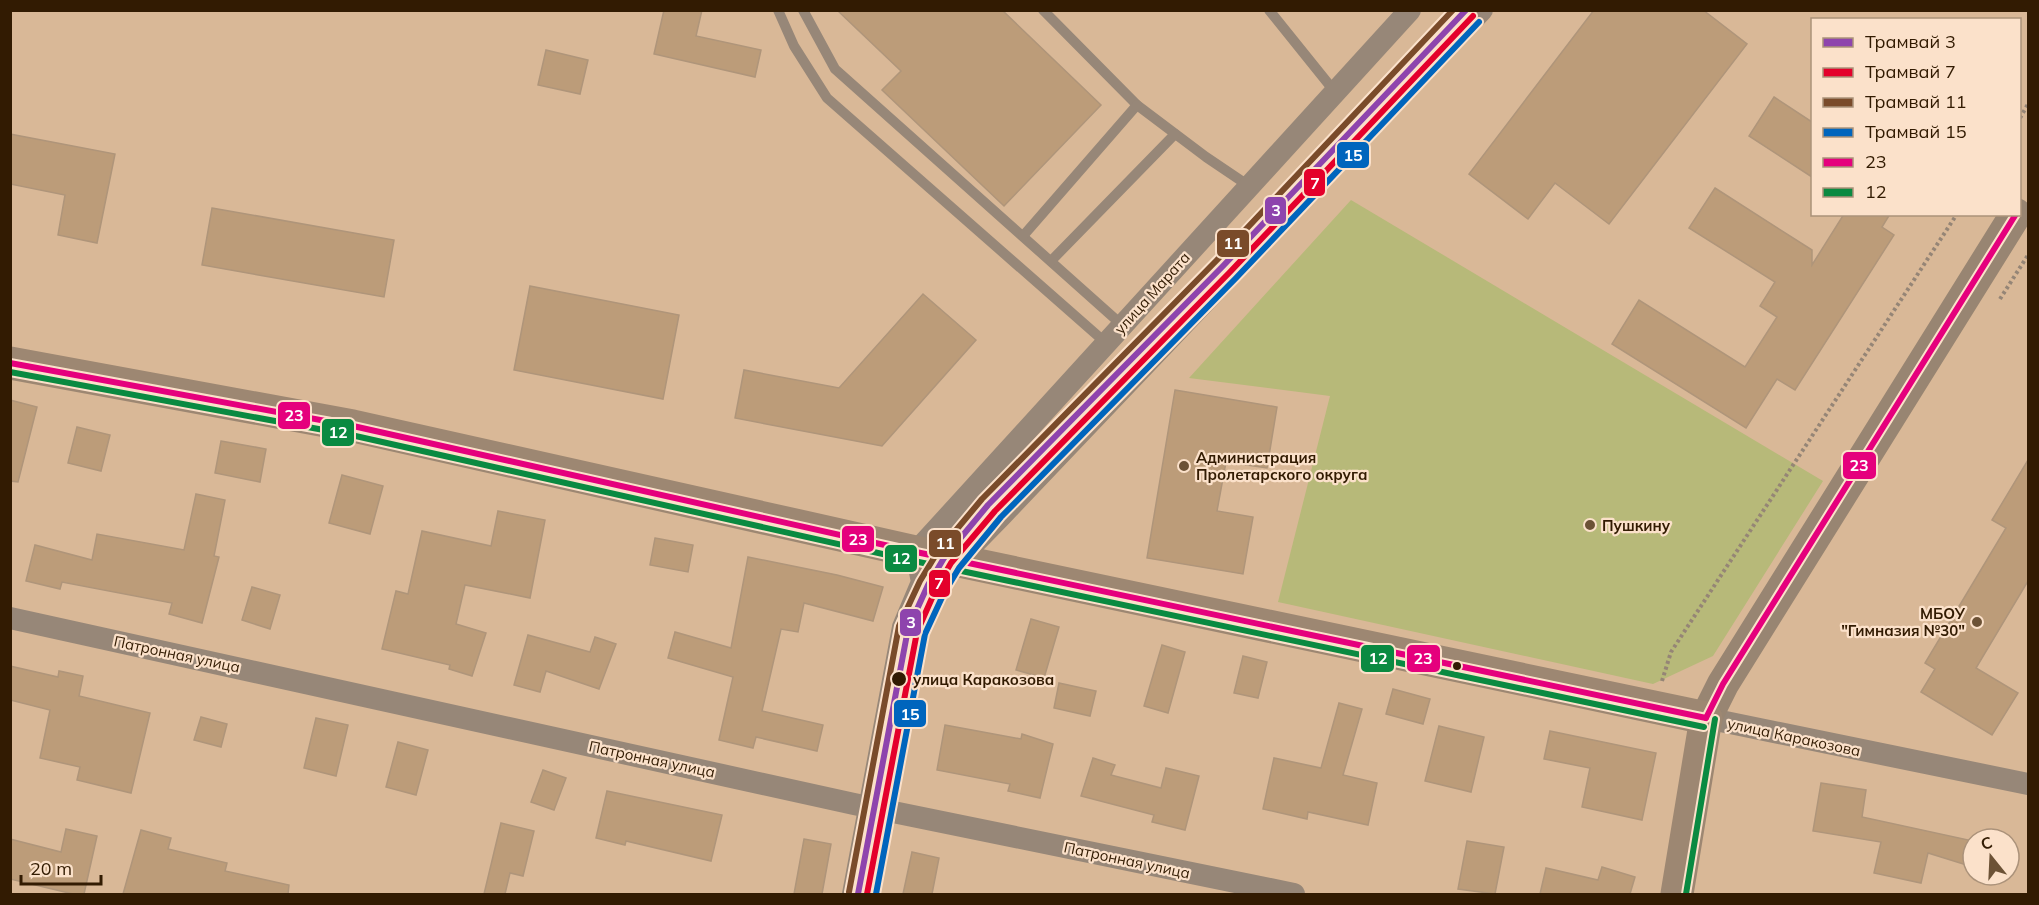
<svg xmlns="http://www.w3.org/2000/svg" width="2039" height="905" viewBox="0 0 2039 905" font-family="Mulish,sans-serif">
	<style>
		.green { fill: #b7b979 }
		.building { fill: #bc9c79; stroke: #af957a; stroke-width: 1.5 }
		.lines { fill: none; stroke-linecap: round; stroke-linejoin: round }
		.path { stroke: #958576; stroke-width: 4; stroke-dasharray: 3 3; stroke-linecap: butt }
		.lane { stroke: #978778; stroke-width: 10 }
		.street { stroke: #978778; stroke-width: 22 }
		.secondary { stroke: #988572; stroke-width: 32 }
		.primary { stroke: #9d8772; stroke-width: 33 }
		.bus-1-casing { stroke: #fbe1ca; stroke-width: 10 }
		.bus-2-casing { stroke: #fbe1ca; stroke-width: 10 }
		.bus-1 { stroke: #e5007d; stroke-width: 6 }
		.bus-2 { stroke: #0a8a41; stroke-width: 6 }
		.tram-1-casing { stroke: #fbe1ca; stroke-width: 10 }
		.tram-2-casing { stroke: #fbe1ca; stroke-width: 10 }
		.tram-3-casing { stroke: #fbe1ca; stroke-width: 10 }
		.tram-4-casing { stroke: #fbe1ca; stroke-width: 10 }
		.tram-1 { stroke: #8e44ad; stroke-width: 6 }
		.tram-2 { stroke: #e4002b; stroke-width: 6 }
		.tram-3 { stroke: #7a4b2a; stroke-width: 6 }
		.tram-4 { stroke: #0065bd; stroke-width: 6 }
		.poi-dot { fill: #6c5236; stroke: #fbe1ca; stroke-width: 2 }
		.bus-dot { fill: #321b02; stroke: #fbe1ca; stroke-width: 2 }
		.labels { text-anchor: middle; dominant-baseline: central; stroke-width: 4.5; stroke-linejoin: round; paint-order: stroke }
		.street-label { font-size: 15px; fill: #321b02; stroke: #fbe1ca }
		.poi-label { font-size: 15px; font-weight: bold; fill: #321b02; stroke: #fbe1ca; text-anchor: start }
		.stop-label { font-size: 15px; font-weight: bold; fill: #321b02; stroke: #fbe1ca; text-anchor: start }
		.line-badge { stroke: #fbe1ca; stroke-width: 2 }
		.badge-label { font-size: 16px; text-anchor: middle; font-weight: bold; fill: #fff }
	</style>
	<rect width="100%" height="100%" fill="#d9b897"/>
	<polygon class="green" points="1351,200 1823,481 1713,656 1653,684 1278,602 1330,396 1189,378"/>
	<g class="building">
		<polygon points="664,10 702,10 696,36 761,50 755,77 654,54"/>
		<polygon points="837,10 1002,10 1101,105 1004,206 882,90 901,71"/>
		<polygon points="1594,10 1703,10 1747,44 1609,224 1555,183 1528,219 1469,174"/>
		<polygon points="546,50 588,60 580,94 538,85"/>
		<polygon points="1774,97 1812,122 1812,177 1749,136"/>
		<polygon points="10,134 115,154 97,243 58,235 65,195 10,184"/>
		<polygon points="1715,188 1812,250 1812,265 1844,214 1890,214 1882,227 1894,235 1795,390 1777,379 1746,428 1612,344 1639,300 1745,367 1777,317 1760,306 1775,282 1689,228"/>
		<polygon points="212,208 394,240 384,297 202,265"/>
		<polygon points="530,286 679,315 663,399 514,370"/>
		<polygon points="923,294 976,340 882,446 735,418 744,370 839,388"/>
		<polygon points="1175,390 1277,407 1267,468 1226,462 1217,511 1253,517 1243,574 1147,558"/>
		<polygon points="10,400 37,407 18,482 10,481"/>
		<polygon points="77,427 110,435 101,471 68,463"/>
		<polygon points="221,441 266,449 260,482 215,473"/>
		<polygon points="2028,460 2028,581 1976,668 2018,693 1992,735 1921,692 1935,669 1925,663 2006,528 1992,520"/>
		<polygon points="342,475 383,486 370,534 329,523"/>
		<polygon points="196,494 225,500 214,556 219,557 202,623 169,614 172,603 62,582 60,589 26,581 35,545 92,560 97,534 184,550"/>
		<polygon points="498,511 545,520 530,598 465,585 456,624 486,633 472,676 449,669 450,665 382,649 396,591 408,594 422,531 491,546"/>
		<polygon points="655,538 693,545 688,572 650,565"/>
		<polygon points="748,557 837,575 883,587 873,621 804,603 798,632 781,629 762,711 823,725 817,751 756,737 753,748 719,740 733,677 668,658 675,632 731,648"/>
		<polygon points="252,587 280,595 270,629 242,620"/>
		<polygon points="1031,619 1059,627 1044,678 1016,670"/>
		<polygon points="528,635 590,652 595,637 616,644 599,689 546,671 540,692 514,685"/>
		<polygon points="1162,645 1185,652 1168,713 1144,706"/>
		<polygon points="1243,656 1267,662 1258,698 1234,693"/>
		<polygon points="10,666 58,677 59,671 83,676 79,696 150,713 131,793 77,780 80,767 40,758 50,710 10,700"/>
		<polygon points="1059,683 1096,691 1090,716 1054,708"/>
		<polygon points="1393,689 1430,699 1423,724 1386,714"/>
		<polygon points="1339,703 1362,709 1343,775 1377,783 1368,825 1308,812 1307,819 1263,809 1274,758 1321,768"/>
		<polygon points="201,717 227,724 221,747 194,740"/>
		<polygon points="316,718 348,725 336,776 304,768"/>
		<polygon points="945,725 1021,739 1022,734 1053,744 1040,798 1008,791 1010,784 937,770"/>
		<polygon points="1439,726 1484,737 1471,792 1425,781"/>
		<polygon points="1550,731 1656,753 1642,820 1582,807 1590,768 1544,759"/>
		<polygon points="398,742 428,750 416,795 386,787"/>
		<polygon points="1093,758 1115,765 1111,775 1161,788 1166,768 1199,776 1185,830 1152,822 1154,815 1081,796"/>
		<polygon points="543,770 566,778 554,810 531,802"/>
		<polygon points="1821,783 1866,790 1862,817 1973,841 1973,867 1928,853 1921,883 1874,873 1881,842 1813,831"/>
		<polygon points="607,791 722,815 711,861 626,841 625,845 596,838"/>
		<polygon points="501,823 534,831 523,876 510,873 505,894 484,894"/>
		<polygon points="66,829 97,836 84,894 73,894 10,879 10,839 61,852"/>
		<polygon points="141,830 171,838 168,849 227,863 225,871 289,885 288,894 123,894"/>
		<polygon points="804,839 831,844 822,894 794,894"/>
		<polygon points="1467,841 1504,847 1495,894 1458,889"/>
		<polygon points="912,852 939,858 932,894 903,894"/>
		<polygon points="1602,867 1635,877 1630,894 1540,894 1546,868 1598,880"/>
	</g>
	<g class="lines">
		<g class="path">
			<polyline points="2020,118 2028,104"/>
			<polyline points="2000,299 2028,255"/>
			<polyline points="1662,681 1671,652 1957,214"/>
		</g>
		<g class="lane">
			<polyline points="778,10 794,46 827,98 1106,343"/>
			<polyline points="803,10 835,69 1122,325"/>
			<polyline points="1043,10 1137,105 1206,157 1249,186"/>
			<polyline points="1269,10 1335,92"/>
			<polyline points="1023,236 1137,105"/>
			<polyline points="1051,261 1175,134"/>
		</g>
		<g class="street">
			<polyline points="948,566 957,561 1001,516 1482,10"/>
			<polyline points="10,618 854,804 1294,894"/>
			<polyline points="1706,718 2028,784"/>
			<polyline points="853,894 903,627 922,582 916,552 1410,10"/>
		</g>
		<polyline class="secondary" points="1706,718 1723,684 2016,214"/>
		<polyline class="primary" points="10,363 353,426 916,552 1706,718 1677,894"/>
		<defs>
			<g id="bus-1">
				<polyline points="10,363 353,426 916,552 1706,718"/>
				<polyline points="1706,718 1723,684 2016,214"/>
			</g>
			<g id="bus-2">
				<polyline points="10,372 351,435 914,561 1704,727"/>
				<polyline points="1686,894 1715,719"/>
			</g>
		</defs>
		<use href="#bus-1" class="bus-1-casing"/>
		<use href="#bus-2" class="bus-2-casing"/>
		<use href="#bus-1" class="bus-1"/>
		<use href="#bus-2" class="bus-2"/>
		<defs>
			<polyline id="tram-1" points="858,894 908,629 928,585 944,558 988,505 1223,266 1466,10"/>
			<polyline id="tram-2" points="867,894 917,632 936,589 951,563 995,511 1230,272 1473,16"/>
			<polyline id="tram-3" points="849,892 899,626 920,581 937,553 982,499 1217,260 1453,10"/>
			<polyline id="tram-4" points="876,894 925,634 944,593 959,568 1001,517 1236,278 1479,22"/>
		</defs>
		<use href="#tram-1" class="tram-1-casing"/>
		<use href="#tram-2" class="tram-2-casing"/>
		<use href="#tram-3" class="tram-3-casing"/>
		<use href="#tram-4" class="tram-4-casing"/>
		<use href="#tram-1" class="tram-1"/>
		<use href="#tram-2" class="tram-2"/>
		<use href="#tram-3" class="tram-3"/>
		<use href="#tram-4" class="tram-4"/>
	</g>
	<g class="poi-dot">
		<circle cx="1184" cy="466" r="6"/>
		<circle cx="1590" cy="525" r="6"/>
		<circle cx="1977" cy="622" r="6"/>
	</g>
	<g class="bus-dot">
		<circle cx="1457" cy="666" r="5"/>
		<circle cx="899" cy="679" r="8"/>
	</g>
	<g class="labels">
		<g class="street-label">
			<text transform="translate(1152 293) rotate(-48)">улица Марата</text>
			<text transform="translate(177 654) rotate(12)">Патронная улица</text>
			<text transform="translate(1794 737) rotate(12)">улица Каракозова</text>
			<text transform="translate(652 759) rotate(12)">Патронная улица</text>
			<text transform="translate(1127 860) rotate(12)">Патронная улица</text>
		</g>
		<g class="poi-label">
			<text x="1196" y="457">Администрация<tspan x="1196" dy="17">Пролетарского округа</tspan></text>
			<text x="1602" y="525">Пушкину</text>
			<text x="1965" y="613" text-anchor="end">МБОУ<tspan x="1965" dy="17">"Гимназия №30"</tspan></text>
		</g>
		<g class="stop-label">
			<text x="913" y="679">улица Каракозова</text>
		</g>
	</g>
	<g class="line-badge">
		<rect x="1336" y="141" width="34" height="28" rx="6" fill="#0065bd"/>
		<rect x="1303" y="168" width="23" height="29" rx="6" fill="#e4002b"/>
		<rect x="1264" y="196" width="23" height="29" rx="6" fill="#8e44ad"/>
		<rect x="1216" y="229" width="34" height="29" rx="6" fill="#7a4b2a"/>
		<rect x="277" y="401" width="34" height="29" rx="6" fill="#e5007d"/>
		<rect x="321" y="418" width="34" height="29" rx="6" fill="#0a8a41"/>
		<rect x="1842" y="451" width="35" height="29" rx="6" fill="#e5007d"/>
		<rect x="841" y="525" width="34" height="28" rx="6" fill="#e5007d"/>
		<rect x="928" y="529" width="34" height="29" rx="6" fill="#7a4b2a"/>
		<rect x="884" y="544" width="34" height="29" rx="6" fill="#0a8a41"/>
		<rect x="928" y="569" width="23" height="29" rx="6" fill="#e4002b"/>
		<rect x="899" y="608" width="23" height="29" rx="6" fill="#8e44ad"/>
		<rect x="1360" y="644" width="35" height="29" rx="6" fill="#0a8a41"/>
		<rect x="1406" y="644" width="35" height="29" rx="6" fill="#e5007d"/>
		<rect x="893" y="699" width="34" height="29" rx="6" fill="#0065bd"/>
	</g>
	<g class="badge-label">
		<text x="1353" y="161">15</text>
		<text x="1315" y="189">7</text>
		<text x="1276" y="216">3</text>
		<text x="1233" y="249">11</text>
		<text x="294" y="421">23</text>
		<text x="338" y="438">12</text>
		<text x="1859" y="471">23</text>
		<text x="858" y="545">23</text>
		<text x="945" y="549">11</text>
		<text x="901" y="564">12</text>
		<text x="939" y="589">7</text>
		<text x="911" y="628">3</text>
		<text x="1378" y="664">12</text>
		<text x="1423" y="664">23</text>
		<text x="910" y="720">15</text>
	</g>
	<rect width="2039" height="905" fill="none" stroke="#321b02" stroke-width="24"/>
	<rect x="1811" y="18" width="210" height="198" fill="#fbe1ca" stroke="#ab927a" stroke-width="1.5"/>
	<rect x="1823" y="38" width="30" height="9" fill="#8e44ad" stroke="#ab927a" stroke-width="1.5"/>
	<text x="1865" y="48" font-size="18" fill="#321b02">Трамвай 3</text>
	<rect x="1823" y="68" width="30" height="9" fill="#e4002b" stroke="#ab927a" stroke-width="1.5"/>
	<text x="1865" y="78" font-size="18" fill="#321b02">Трамвай 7</text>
	<rect x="1823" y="98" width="30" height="9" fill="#7a4b2a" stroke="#ab927a" stroke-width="1.5"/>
	<text x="1865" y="108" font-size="18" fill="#321b02">Трамвай 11</text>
	<rect x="1823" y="128" width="30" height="9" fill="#0065bd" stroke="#ab927a" stroke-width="1.5"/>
	<text x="1865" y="138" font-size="18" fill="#321b02">Трамвай 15</text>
	<rect x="1823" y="158" width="30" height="9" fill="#e5007d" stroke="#ab927a" stroke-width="1.5"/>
	<text x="1865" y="168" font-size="18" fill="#321b02">23</text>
	<rect x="1823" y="188" width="30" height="9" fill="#0a8a41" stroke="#ab927a" stroke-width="1.5"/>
	<text x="1865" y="198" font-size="18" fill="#321b02">12</text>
	<g transform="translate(1991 857) rotate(342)"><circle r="28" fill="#fbe1ca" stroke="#ab927a" stroke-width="1.5"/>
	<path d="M0-4.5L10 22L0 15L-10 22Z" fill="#6c5236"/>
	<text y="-9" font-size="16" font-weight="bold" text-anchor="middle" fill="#321b02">С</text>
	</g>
	<path d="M21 875v9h80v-9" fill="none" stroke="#321b02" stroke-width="3"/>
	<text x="30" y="875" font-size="18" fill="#321b02" stroke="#fbe1ca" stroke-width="4.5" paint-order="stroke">20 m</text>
</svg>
